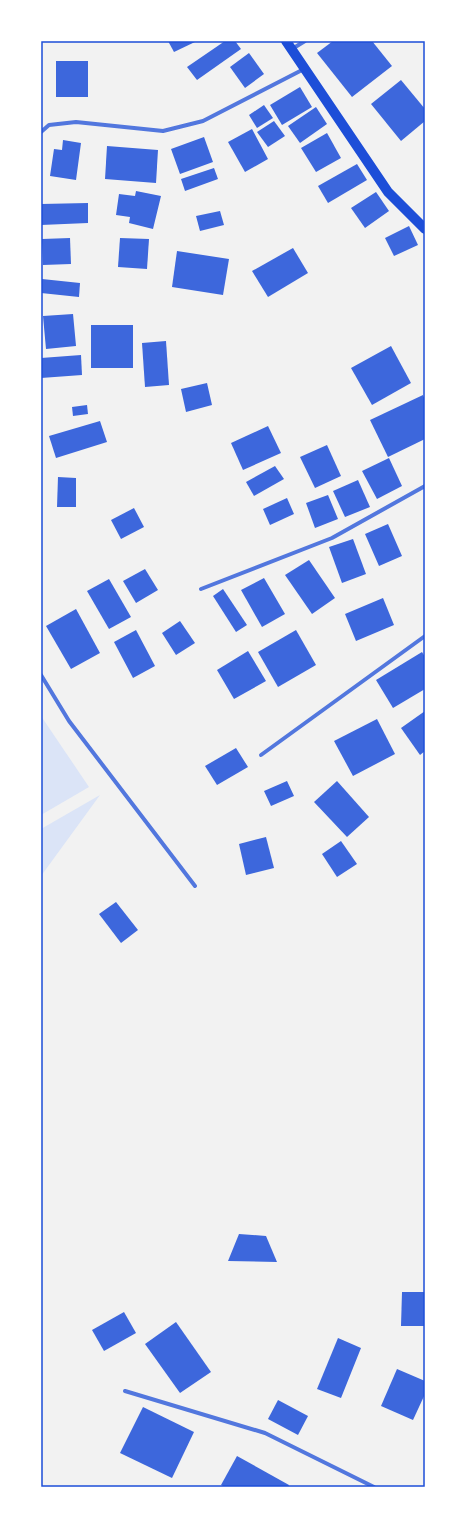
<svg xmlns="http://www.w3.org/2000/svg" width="466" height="1528" viewBox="0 0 466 1528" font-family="'Exo 2',sans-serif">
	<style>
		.green { fill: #dbe4f7 }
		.building { fill: #3d67dc }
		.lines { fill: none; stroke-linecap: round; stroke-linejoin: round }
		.minor { stroke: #5277de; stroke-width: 4 }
		.primary { stroke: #1d4ed8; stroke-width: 10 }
		.neatline { fill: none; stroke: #1d4ed8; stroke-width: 1.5 }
	</style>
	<rect width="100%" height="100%" fill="#f2f2f2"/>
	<g class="green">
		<polygon points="41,716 89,787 41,815"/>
		<polygon points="100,795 41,876 41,829"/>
	</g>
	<g class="building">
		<polygon points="168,41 197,41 174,52"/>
		<polygon points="225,41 235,41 241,49 197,80 187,67"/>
		<polygon points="333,41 372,41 392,66 352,97 317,53"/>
		<polygon points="249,53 264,74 245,88 230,67"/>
		<rect x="56" y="61" width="32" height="36"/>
		<polygon points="401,80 425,109 425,121 401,141 371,104"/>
		<polygon points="300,87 312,107 282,125 270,105"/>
		<polygon points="264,105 273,118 257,128 249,115"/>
		<polygon points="316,107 327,124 300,143 288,126"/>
		<polygon points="274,121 285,136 268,147 257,132"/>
		<polygon points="252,129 268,159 245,172 228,142"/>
		<polygon points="327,133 341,158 316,172 301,148"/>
		<polygon points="204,137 213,162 180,174 171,149"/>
		<polygon points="63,140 81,143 76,180 50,176 54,149 62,150"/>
		<polygon points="107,146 158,150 156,183 105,179"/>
		<polygon points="357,164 367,180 328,203 318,186"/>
		<polygon points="214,168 218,179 185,191 181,179"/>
		<polygon points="136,191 161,196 153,229 129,223 130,217 116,215 119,194 135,196"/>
		<polygon points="376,192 389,211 365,228 351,208"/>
		<polygon points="88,203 88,223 41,225 41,204"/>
		<polygon points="220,211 224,225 200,231 196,216"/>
		<polygon points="409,226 418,245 394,256 385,238"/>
		<polygon points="70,238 71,264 43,265 42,239"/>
		<polygon points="120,238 149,239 147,269 118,267"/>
		<polygon points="293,248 308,273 268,297 252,271"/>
		<polygon points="177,251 229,259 223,295 172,287"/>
		<polygon points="42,279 80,283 79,297 41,293"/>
		<polygon points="73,314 76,346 46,349 43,316"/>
		<rect x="91" y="325" width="42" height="43"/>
		<polygon points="166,341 169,385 145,387 142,343"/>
		<polygon points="391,346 411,383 372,405 351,368"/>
		<polygon points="81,355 82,375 41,378 41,358"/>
		<polygon points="207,383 212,405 186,412 181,389"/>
		<polygon points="423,395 425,400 425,439 388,457 370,420"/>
		<polygon points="87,405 88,414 73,416 72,407"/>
		<polygon points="100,421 107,442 56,458 49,436"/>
		<polygon points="268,426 281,453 243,470 231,443"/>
		<polygon points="327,445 341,476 315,488 300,457"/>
		<polygon points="389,458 402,486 377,499 362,471"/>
		<polygon points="275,466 284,479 254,496 246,482"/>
		<polygon points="58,477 76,478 76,507 57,507"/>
		<polygon points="358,480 370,507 345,517 333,491"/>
		<polygon points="328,495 338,519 315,528 306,503"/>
		<polygon points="287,498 294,514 270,525 263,509"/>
		<polygon points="134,508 144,527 121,539 111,520"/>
		<polygon points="388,524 402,556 379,566 365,534"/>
		<polygon points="353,539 366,574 342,583 329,547"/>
		<polygon points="309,560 335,598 312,614 285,575"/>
		<polygon points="145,569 158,590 136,603 123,581"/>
		<polygon points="264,578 285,614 262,627 241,590"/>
		<polygon points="109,579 131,617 109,629 87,591"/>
		<polygon points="223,589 247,625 236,632 213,596"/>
		<polygon points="383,598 394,625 356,641 345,614"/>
		<polygon points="76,609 100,653 71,669 46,626"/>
		<polygon points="180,621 195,643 176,655 162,633"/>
		<polygon points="136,630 155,666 133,678 114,642"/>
		<polygon points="296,630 316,665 278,687 258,652"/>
		<polygon points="248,651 266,681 234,699 217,670"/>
		<polygon points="422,652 425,657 425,689 393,708 376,680"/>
		<polygon points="425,711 425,751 420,755 401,728"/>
		<polygon points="377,719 395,754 353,776 334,741"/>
		<polygon points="236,748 248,767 217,785 205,766"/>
		<polygon points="287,781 294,796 271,806 264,791"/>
		<polygon points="337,781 369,817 347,837 314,802"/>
		<polygon points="266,837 274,868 246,875 239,844"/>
		<polygon points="341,841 357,864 337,877 322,854"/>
		<polygon points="116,902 138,930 121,943 99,914"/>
		<polygon points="239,1234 266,1236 277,1262 228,1261"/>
		<polygon points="402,1292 425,1292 425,1326 401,1326"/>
		<polygon points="124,1312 136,1333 104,1351 92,1330"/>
		<polygon points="176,1322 211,1372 180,1393 145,1344"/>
		<polygon points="338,1338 361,1348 341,1398 317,1389"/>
		<polygon points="397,1369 425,1381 425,1394 413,1420 381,1406"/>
		<polygon points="278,1400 308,1416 298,1435 268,1419"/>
		<polygon points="143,1407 194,1432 172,1478 120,1453"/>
		<polygon points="237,1456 289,1485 288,1487 225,1487 221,1485"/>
	</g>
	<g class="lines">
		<g class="minor">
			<polyline points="292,49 305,41"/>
			<polyline points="41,132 49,125 76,122 163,131 203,121 304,69"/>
			<polyline points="201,589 332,538 425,486"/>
			<polyline points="41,675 69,721 195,886"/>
			<polyline points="261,755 425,636"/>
			<polyline points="125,1391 265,1433 374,1487"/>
		</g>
		<polyline class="primary" points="286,41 388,192 425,229"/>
	</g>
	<rect width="466" height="1528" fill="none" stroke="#ffffff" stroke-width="84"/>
	<rect x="42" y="42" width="382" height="1444" class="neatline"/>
</svg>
